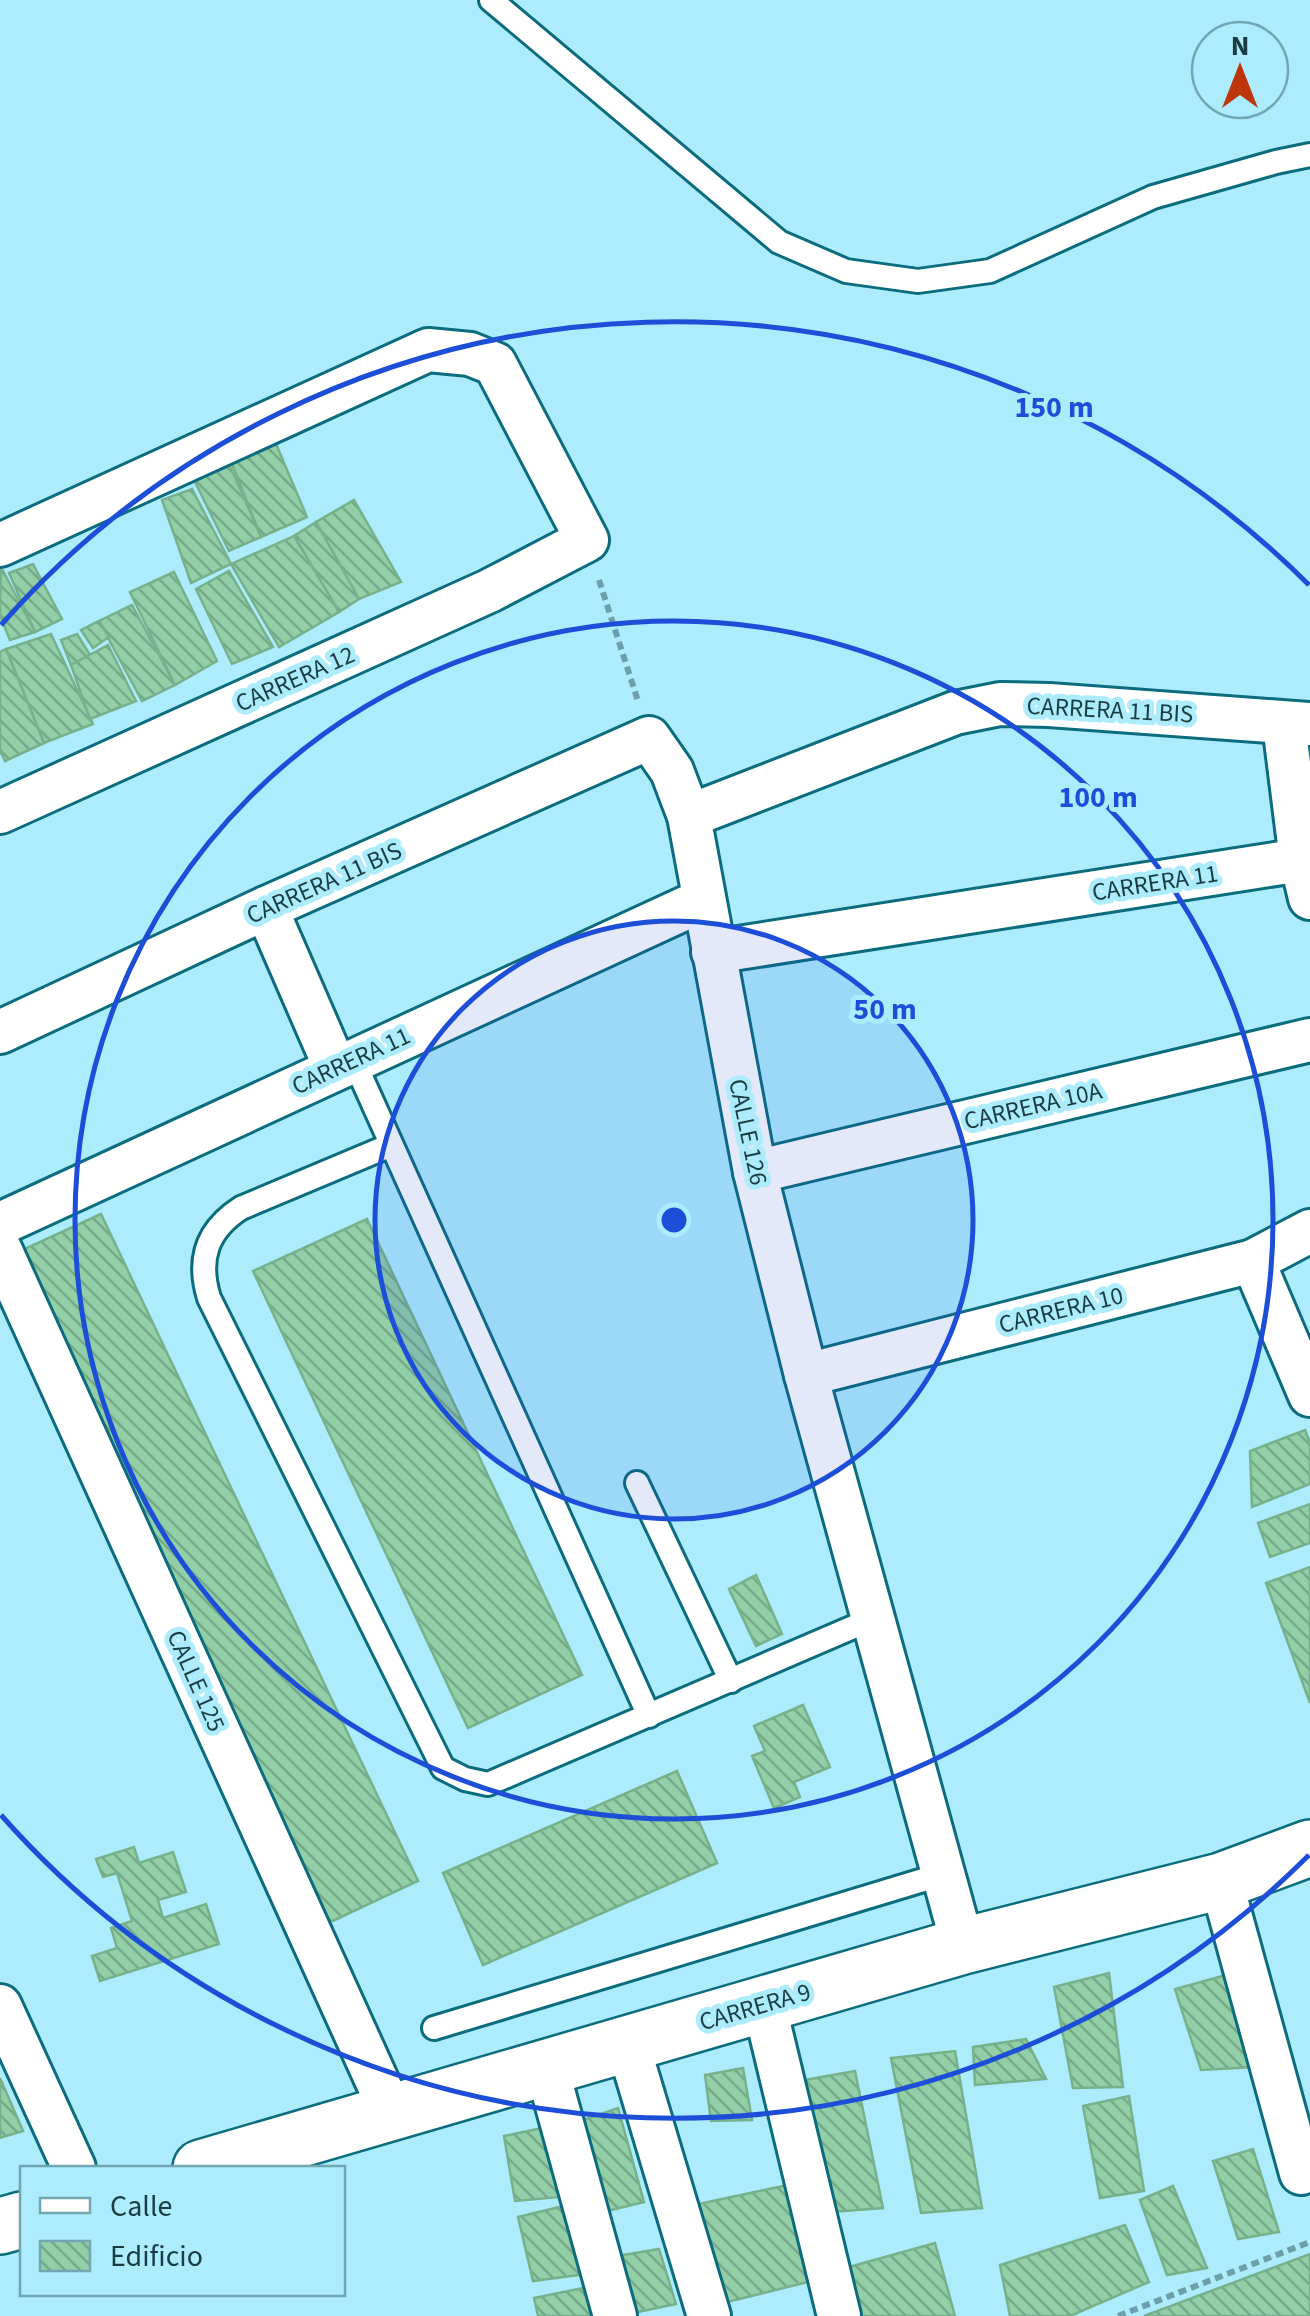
<svg xmlns="http://www.w3.org/2000/svg" width="1310" height="2316" viewBox="0 0 1310 2316" font-family="'Source Sans 3',sans-serif">
	<style>
		.building { fill: url(#building-back-hatch); stroke: #76b18b; stroke-width: 2.5 }
		.lines { fill: none; stroke-linecap: round; stroke-linejoin: round }
		.lane-casing { stroke: #0b6c7e; stroke-width: 28 }
		.street-casing { stroke: #0b6c7e; stroke-width: 48 }
		.secondary-casing { stroke: #0b6c7e; stroke-width: 60 }
		.path { stroke: #6d9fab; stroke-width: 6; stroke-dasharray: 8 5; stroke-linecap: butt }
		.lane { stroke: #fff; stroke-width: 22 }
		.street { stroke: #fff; stroke-width: 42 }
		.secondary { stroke: #fff; stroke-width: 55 }
		.ring { fill: none; stroke: #1d4ed8; stroke-width: 5 }
		.labels { text-anchor: middle; dominant-baseline: central; stroke-width: 10; stroke-linejoin: round; paint-order: stroke }
		.street-label { font-size: 25px; fill: #1a3c44; stroke: #adecfc }
		.centre { fill: #1d4ed8; stroke: #adecfc; stroke-width: 5 }
		.ring-label { font-size: 30px; text-anchor: middle; font-weight: bold; fill: #1d4ed8; stroke: #adecfc; stroke-width: 10; stroke-linejoin: round; paint-order: stroke }
	</style>
	<defs>
		<pattern id="building-back-hatch" width="6" height="6" patternUnits="userSpaceOnUse" patternTransform="scale(2.5)"><rect width="6" height="6" fill="#92cfa7"/><path d="M-1 5l2 2M0 0l6 6M5-1l2 2" fill="none" stroke="#76a98a"/></pattern>
	</defs>
	<rect width="100%" height="100%" fill="#adecfc"/>
	<g class="building">
		<polygon points="268,425 307,517 261,537 225,446"/>
		<polygon points="230,466 261,537 229,551 194,480"/>
		<polygon points="192,489 231,564 191,583 162,500"/>
		<polygon points="354,500 401,582 359,599 316,522"/>
		<polygon points="316,522 359,599 339,612 294,536"/>
		<polygon points="294,536 339,612 279,647 231,564"/>
		<polygon points="33,564 62,619 35,632 9,573"/>
		<polygon points="1,567 35,632 10,640 0,616"/>
		<polygon points="229,571 273,647 232,664 196,589"/>
		<polygon points="174,572 217,661 175,685 130,592"/>
		<polygon points="132,605 175,685 142,701 99,621"/>
		<polygon points="99,621 109,637 93,648 81,630"/>
		<polygon points="51,634 93,724 44,743 6,649"/>
		<polygon points="77,634 90,655 71,665 61,640"/>
		<polygon points="108,645 136,701 90,719 71,665"/>
		<polygon points="6,649 44,743 5,761 0,751 0,652"/>
		<polygon points="101,1214 418,1881 324,1925 7,1257"/>
		<polygon points="367,1219 582,1675 468,1728 253,1271"/>
		<polygon points="1305,1430 1310,1443 1310,1484 1252,1507 1250,1451"/>
		<polygon points="1310,1504 1310,1543 1270,1557 1258,1523"/>
		<polygon points="1310,1567 1310,1703 1266,1583"/>
		<polygon points="756,1575 782,1634 756,1646 729,1589"/>
		<polygon points="803,1705 830,1767 794,1782 800,1797 774,1808 752,1756 765,1751 754,1726"/>
		<polygon points="677,1771 717,1863 483,1965 443,1873"/>
		<polygon points="134,1847 139,1863 173,1852 186,1892 158,1900 163,1918 206,1904 219,1944 100,1981 92,1956 117,1948 111,1928 132,1921 117,1873 103,1877 96,1859"/>
		<polygon points="1109,1973 1123,2087 1073,2088 1054,1987"/>
		<polygon points="1233,1973 1255,2067 1201,2070 1175,1989"/>
		<polygon points="1026,2039 1046,2079 975,2085 973,2047"/>
		<polygon points="955,2051 982,2208 921,2213 891,2058"/>
		<polygon points="743,2068 752,2120 711,2121 705,2075"/>
		<polygon points="855,2071 883,2208 832,2212 805,2080"/>
		<polygon points="0,2078 23,2131 0,2138"/>
		<polygon points="1129,2096 1144,2191 1100,2198 1083,2106"/>
		<polygon points="618,2108 644,2202 599,2213 580,2121"/>
		<polygon points="556,2125 572,2196 515,2201 504,2136"/>
		<polygon points="1253,2149 1279,2232 1238,2239 1213,2161"/>
		<polygon points="806,2181 828,2277 723,2303 699,2204"/>
		<polygon points="1173,2186 1207,2268 1167,2275 1140,2200"/>
		<polygon points="576,2203 594,2273 533,2281 518,2217"/>
		<polygon points="1125,2225 1149,2282 1070,2316 1010,2316 1000,2265"/>
		<polygon points="935,2243 955,2316 849,2316 842,2269"/>
		<polygon points="659,2249 676,2304 628,2314 611,2257"/>
		<polygon points="1310,2254 1310,2316 1144,2316"/>
		<polygon points="598,2285 605,2316 538,2316 534,2298"/>
	</g>
	<g class="lines">
		<defs>
			<g id="lane">
				<polyline points="491,0 779,242 846,271 918,281 990,271 1153,197 1276,162 1310,155"/>
				<polyline points="353,1059 649,1716"/>
				<path d="M391 1145 241 1208C207 1230 197 1259 209 1298L443 1768 465 1779 488 1784 872 1619"/>
				<polyline points="637,1483 731,1681"/>
				<polyline points="434,2028 943,1874"/>
			</g>
			<g id="street">
				<polyline points="0,545 428,350 470,354 495,364 587,540 489,591 0,812"/>
				<polyline points="1284,724 1301,860 1310,898"/>
				<polyline points="689,816 955,713 1000,704 1049,705 1310,724"/>
				<polyline points="266,908 335,1067"/>
				<polyline points="713,952 1301,860"/>
				<polyline points="0,1032 266,908 649,738 672,771 689,816 755,1172 806,1375 963,1946"/>
				<polyline points="755,1172 1310,1040"/>
				<polyline points="0,1224 703,900"/>
				<polyline points="0,1249 392,2114"/>
				<polyline points="1253,1261 1310,1395"/>
				<polyline points="806,1375 1253,1261 1310,1231"/>
				<polyline points="1221,1881 1301,2173"/>
				<polyline points="764,2004 839,2316"/>
				<polyline points="0,2006 74,2168"/>
				<polyline points="628,2045 709,2316"/>
				<polyline points="547,2069 615,2316"/>
			</g>
			<g id="secondary">
				<polyline points="201,2168 963,1946 1221,1881 1310,1848"/>
				<polyline points="0,2226 22,2220"/>
			</g>
		</defs>
		<use href="#lane" class="lane-casing"/>
		<use href="#street" class="street-casing"/>
		<use href="#secondary" class="secondary-casing"/>
		<g class="path">
			<polyline points="599,580 638,701"/>
			<polyline points="1118,2316 1310,2242"/>
		</g>
		<use href="#lane" class="lane"/>
		<use href="#street" class="street"/>
		<use href="#secondary" class="secondary"/>
	</g>
	<circle cx="674" cy="1220" r="299" fill="#1d4ed8" fill-opacity=".12"/>
	<g class="ring">
		<circle cx="674" cy="1220" r="299"/>
		<circle cx="674" cy="1220" r="599"/>
		<path d="M1309 1855A898 898 0 0 1 1 1815M1 625A898 898 0 0 1 1309 585"/>
	</g>
	<g class="labels">
		<g class="street-label">
			<text transform="translate(295 679) rotate(-24)">CARRERA 12</text>
			<text transform="translate(1110 710) rotate(3)">CARRERA 11 BIS</text>
			<text transform="translate(324 883) rotate(-24)">CARRERA 11 BIS</text>
			<text transform="translate(1155 883) rotate(-9)">CARRERA 11</text>
			<text transform="translate(351 1061) rotate(-25)">CARRERA 11</text>
			<text transform="translate(1033 1106) rotate(-13)">CARRERA 10A</text>
			<text transform="translate(748 1132) rotate(78)">CALLE 126</text>
			<text transform="translate(1061 1310) rotate(-14)">CARRERA 10</text>
			<text transform="translate(196 1681) rotate(66)">CALLE 125</text>
			<text transform="translate(755 2007) rotate(-16)">CARRERA 9</text>
		</g>
	</g>
	<circle cx="674" cy="1220" r="15" class="centre"/>
	<g class="ring-label">
		<text x="1054" y="417">150 m</text>
		<text x="1098" y="807">100 m</text>
		<text x="885" y="1019">50 m</text>
	</g>
	<rect x="20" y="2166" width="325" height="130" fill="#adecfc" stroke="#72a6b2" stroke-width="2.5"/>
	<rect x="40" y="2198" width="50" height="15" fill="#ffffff" stroke="#72a6b2" stroke-width="2.5"/>
	<text x="110" y="2216" font-size="30" fill="#1a3c44">Calle</text>
	<rect x="40" y="2241" width="50" height="30" fill="url(#building-back-hatch)" stroke="#72a6b2" stroke-width="2.5"/>
	<text x="110" y="2266" font-size="30" fill="#1a3c44">Edificio</text>
	<g transform="translate(1240 70)"><circle r="48" fill="#adecfc" stroke="#72a6b2" stroke-width="2.5"/>
	<path d="M0-8L18 38L0 25L-18 38Z" fill="#be350b"/>
	<text y="-15" font-size="28" font-weight="bold" text-anchor="middle" fill="#1a3c44">N</text>
	</g>
</svg>
